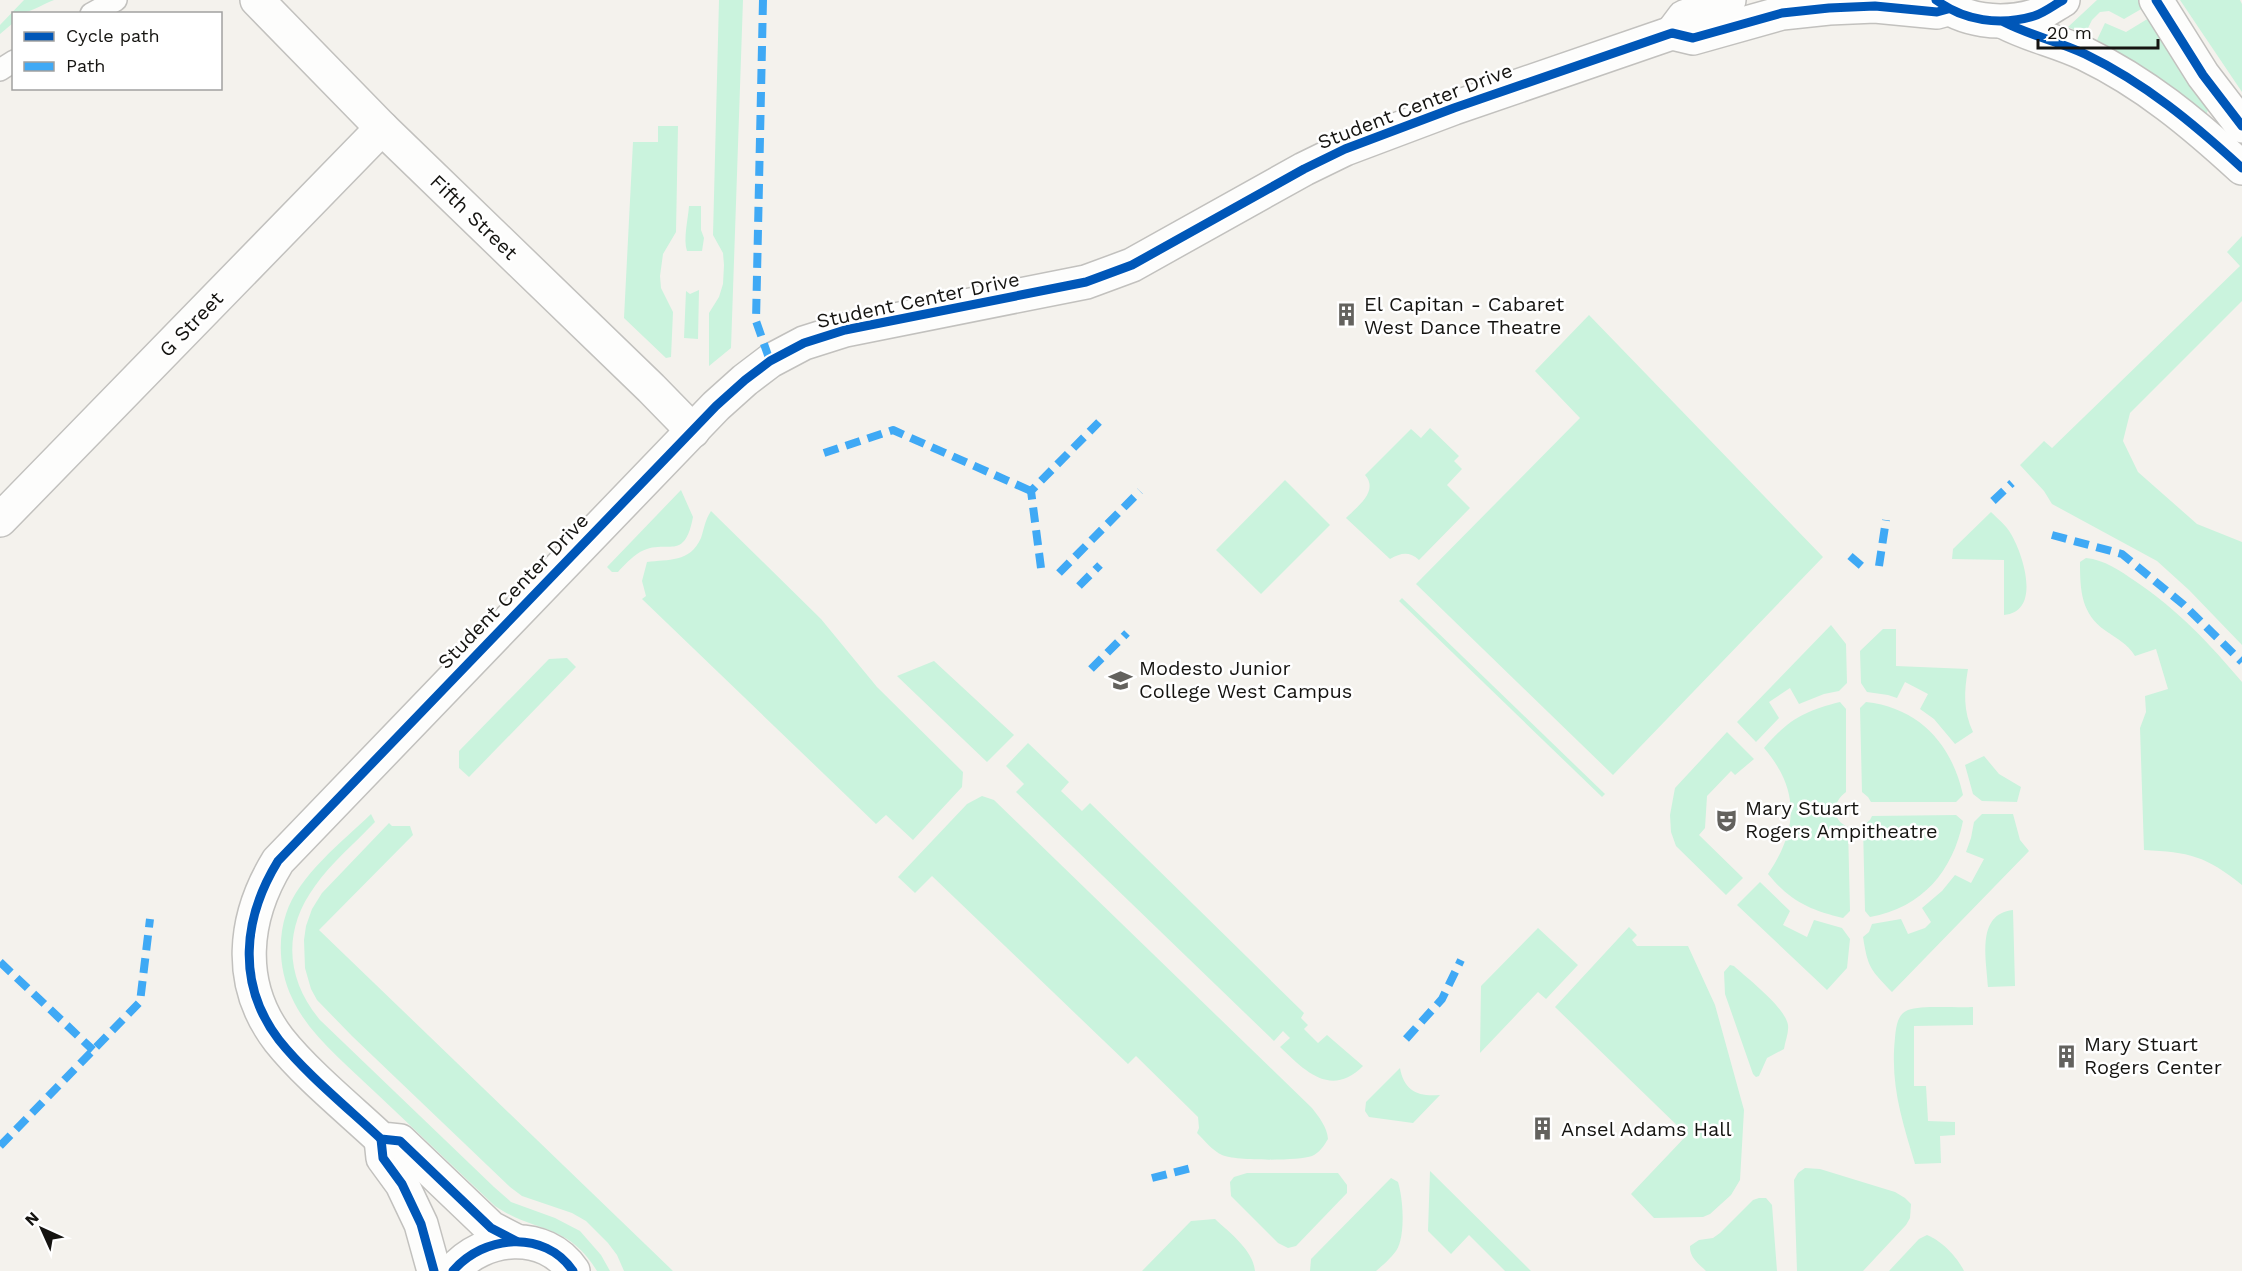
<svg xmlns="http://www.w3.org/2000/svg" width="2242" height="1271" viewBox="0 0 2242 1271" font-family="'Work Sans',sans-serif">
	<style>
		.green { fill: #caf3dd }
		.lines { fill: none; stroke-linecap: round; stroke-linejoin: round }
		.lane-casing { stroke: #c2c1be; stroke-width: 24 }
		.street-casing { stroke: #c2c1be; stroke-width: 36 }
		.lane { stroke: #fdfdfc; stroke-width: 21 }
		.street { stroke: #fdfdfc; stroke-width: 33 }
		.quiet { stroke: #3fa9f5; stroke-width: 8; stroke-dasharray: 15 8; stroke-linecap: butt }
		.cycleway-casing { stroke: #fff; stroke-width: 13 }
		.cycleway { stroke: #0057b8; stroke-width: 9 }
		.labels { text-anchor: middle; dominant-baseline: central; stroke-width: 5; stroke-linejoin: round; paint-order: stroke }
		.street-label { font-size: 20px; fill: #151411; stroke: #fff }
		.poi-label { font-size: 20px; fill: #151411; stroke: #fff; text-anchor: start }
	</style>
	<rect width="100%" height="100%" fill="#f4f2ed"/>
	<g class="green">
		<path d="M24 0H54C41 5 28 14 14 14L13 23 0 34V25Z"/>
		<polygon points="719,0 743,0 731,348 709,366 709,313 719,297 723,284 724,265 723,253 713,235"/>
		<polygon points="2097,0 2138,0 2143,8 2124,19 2109,11 2100,12 2092,20 2085,34 2068,27"/>
		<polygon points="2240,0 2242,4 2242,92 2180,0"/>
		<polygon points="2149,18 2179,70 2208,110 2206,115 2145,68 2097,40 2105,23 2126,32"/>
		<polygon points="658,126 678,126 676,232 663,254 660,276 661,288 673,312 671,357 666,358 624,318 633,142 658,142"/>
		<path d="M689 206H701V230L704 238 702 251H687C683 239 688 220 689 206Z"/>
		<polygon points="2242,236 2242,301 2130,413 2123,441 2138,472 2197,524 2242,542 2242,645 2189,590 2157,561 2052,504 2044,491 2020,465 2044,441 2052,448 2240,266 2227,252"/>
		<polygon points="699,290 698,339 684,338 686,291 690,294"/>
		<polygon points="1589,315 1823,557 1613,775 1416,584 1580,418 1535,371"/>
		<path d="M1430 428 1459 456 1454 461 1462 469 1447 485 1470 508 1419 560C1409 551 1401 553 1390 559L1346 518C1358 506 1379 491 1365 475L1411 429 1421 438Z"/>
		<polygon points="1285,480 1330,525 1261,594 1216,550"/>
		<path d="M681 490 693 517C684 564 667 537 640 552 632 557 624 565 618 572H612L607 567Z"/>
		<path d="M711 511 821 619 877 687 963 772 962 787 913 840 886 815 876 824 642 599 646 596 642 581 647 562C668 559 690 563 701 538 704 529 705 520 711 511Z"/>
		<path d="M1991 512C1998 519 2006 525 2011 534 2023 554 2042 612 2004 615V560L1952 559 1953 549Z"/>
		<path d="M2086 558C2105 560 2119 570 2135 581 2178 610 2209 643 2242 682V885C2206 856 2189 852 2144 850L2140 728 2146 712 2145 696 2168 689 2156 649 2135 656C2127 643 2117 639 2106 631 2081 614 2080 590 2080 562Z"/>
		<polygon points="1402,598 1605,794 1602,797 1399,601"/>
		<polygon points="1831,625 1846,644 1847,683 1839,691 1824,694 1799,704 1790,688 1769,702 1779,718 1756,742 1737,722"/>
		<path d="M1883 629H1896V666L1968 669C1964 691 1963 711 1973 732L1955 744 1934 719 1920 709 1928 694 1905 682 1897 698 1888 695 1867 692 1861 683 1860 651Z"/>
		<polygon points="567,658 576,667 469,777 459,768 459,751 549,659"/>
		<polygon points="934,661 1014,735 987,762 897,676"/>
		<path d="M1840 702 1846 709V792C1832 802 1831 820 1848 827L1850 911 1843 918C1810 910 1790 901 1768 874 1798 830 1800 790 1764 748 1788 720 1804 711 1840 702Z"/>
		<path d="M1866 702C1920 708 1952 745 1963 795L1956 802H1871L1868 797 1862 792 1860 708Z"/>
		<polygon points="1727,732 1754,759 1735,775 1731,771 1707,796 1705,828 1699,835 1743,878 1726,895 1676,846 1671,832 1670,815 1675,788"/>
		<path d="M1028 743 1069 782 1061 791 1082 811 1090 803 1304 1013 1301 1018 1308 1025 1304 1029 1318 1043 1327 1035 1363 1066C1331 1098 1305 1071 1280 1047L1290 1038 1283 1031 1274 1041 1016 792 1024 784 1006 766Z"/>
		<polygon points="1984,756 1999,774 2021,787 2017,802 1982,801 1973,794 1965,765"/>
		<path d="M982 796 994 800 1312 1108C1319 1117 1327 1127 1328 1139 1324 1146 1319 1153 1312 1156 1299 1161 1234 1161 1222 1155 1213 1151 1204 1140 1197 1133L1199 1128 1198 1117 1136 1056 1128 1064 932 876 915 893 898 877 967 804Z"/>
		<path d="M371 814 375 822C355 843 331 863 315 886 282 931 286 979 320 1020L494 1187 511 1202 555 1218 580 1231 601 1255 610 1271H597C567 1222 536 1234 495 1206 455 1168 416 1131 376 1093 348 1066 308 1034 292 998 280 973 277 941 286 914 298 876 343 841 371 814Z"/>
		<path d="M1982 814H2013L2020 840 2029 851 1892 992C1870 969 1868 968 1863 937L1869 932 1872 924 1901 919 1908 934 1925 928 1931 922 1922 908 1942 891 1955 875 1971 883 1984 859 1966 852 1971 838 1974 822Z"/>
		<path d="M1956 815 1963 821C1953 871 1922 908 1870 917L1865 911 1863 826 1870 820 1872 816Z"/>
		<polygon points="389,823 392,826 410,826 413,835 319,930 673,1271 624,1271 617,1255 608,1243 586,1221 572,1213 522,1196 510,1187 352,1036 317,1000 311,989 305,968 304,940 306,926 312,909 322,893"/>
		<polygon points="1760,882 1790,911 1783,925 1807,937 1814,920 1842,928 1850,939 1847,968 1827,990 1737,905"/>
		<path d="M2013 910 2015 986 1988 987C1987 961 1975 914 2013 910Z"/>
		<polygon points="1629,927 1637,935 1632,940 1637,946 1688,946 1715,1005 1744,1110 1740,1180 1731,1195 1710,1214 1703,1217 1654,1218 1631,1194 1687,1135 1555,1007"/>
		<polygon points="1538,928 1578,965 1546,999 1538,992 1480,1053 1481,986"/>
		<path d="M1730 965 1734 966C1748 979 1785 1007 1788 1025 1789 1033 1785 1041 1784 1049L1767 1058 1759 1076 1756 1077 1753 1074 1725 994 1724 972Z"/>
		<path d="M1973 1007V1025L1914 1026V1086H1926L1928 1121 1955 1122V1135L1940 1136 1941 1163 1915 1164C1902 1120 1890 1085 1895 1038 1896 1028 1897 1014 1908 1010 1921 1005 1957 1008 1973 1007Z"/>
		<path d="M1400 1068C1404 1091 1418 1097 1440 1095L1413 1123 1369 1117 1365 1111 1366 1102Z"/>
		<polygon points="1805,1168 1820,1169 1895,1192 1905,1198 1911,1204 1910,1218 1906,1225 1863,1271 1797,1271 1794,1180 1798,1173"/>
		<polygon points="1430,1171 1531,1271 1505,1271 1469,1235 1451,1254 1428,1231"/>
		<polygon points="1247,1173 1338,1173 1347,1185 1347,1193 1296,1246 1288,1248 1278,1243 1231,1196 1230,1182 1234,1177"/>
		<path d="M1391 1178 1398 1182C1403 1198 1406 1236 1396 1251 1391 1258 1383 1265 1376 1271H1310L1311 1259Z"/>
		<path d="M1759 1198H1766L1772 1205 1777 1271H1706C1699 1264 1689 1257 1690 1246L1699 1240 1713 1238 1720 1233 1753 1200Z"/>
		<path d="M1215 1219C1230 1233 1253 1250 1255 1271H1142L1191 1221Z"/>
		<path d="M1927 1235C1942 1241 1957 1257 1964 1271H1889L1919 1239Z"/>
	</g>
	<g class="lines">
		<defs>
			<g id="lane">
				<polyline points="91,14 116,0"/>
				<polyline points="0,70 14,61"/>
			</g>
			<g id="street">
				<polyline points="257,0 382,128 651,388 693,431"/>
				<path d="M1936 0C1964 21 2000 26 2034 16 2044 13 2054 5 2063 0"/>
				<polyline points="2156,0 2203,75 2242,126"/>
				<path d="M2004 22C2031 36 2058 41 2085 54 2145 83 2193 123 2242 168"/>
				<polyline points="1672,33 1684,17 1729,0"/>
				<polyline points="0,520 382,128"/>
				<polyline points="381,1139 383,1158 402,1184 421,1224 434,1271"/>
				<path d="M516 1241 491 1228 400 1141 381 1139C349 1109 306 1074 279 1040 236 984 243 918 278 861L716 406 745 380 770 361 804 343 845 330 1086 282 1132 265 1304 169 1345 149 1454 108 1672 33 1693 38 1782 13 1829 8 1875 6 1937 12 1948 9"/>
				<path d="M453 1271C483 1235 545 1229 573 1271"/>
			</g>
		</defs>
		<use href="#lane" class="lane-casing"/>
		<use href="#street" class="street-casing"/>
		<use href="#lane" class="lane"/>
		<use href="#street" class="street"/>
		<g class="quiet">
			<polyline points="763,0 756,321 770,361"/>
			<polyline points="824,453 893,430 1031,491"/>
			<polyline points="1993,501 2012,483"/>
			<polyline points="2052,535 2122,554 2184,605 2242,662"/>
			<polyline points="1850,556 1865,569"/>
			<polyline points="1879,566 1886,520"/>
			<polyline points="1041,568 1031,491 1099,422"/>
			<polyline points="1059,573 1140,491"/>
			<polyline points="1079,586 1100,565"/>
			<polyline points="1091,669 1127,633"/>
			<polyline points="0,962 93,1050"/>
			<polyline points="1406,1039 1442,999 1461,960"/>
			<polyline points="0,1146 140,1002 150,919"/>
			<polyline points="1152,1178 1191,1168"/>
		</g>
		<defs>
			<g id="cycleway">
				<path d="M1936 0C1964 21 2000 26 2034 16 2044 13 2054 5 2063 0"/>
				<polyline points="2156,0 2203,75 2242,126"/>
				<path d="M2004 22C2031 36 2058 41 2085 54 2145 83 2193 123 2242 168"/>
				<polyline points="381,1139 383,1158 402,1184 421,1224 434,1271"/>
				<path d="M516 1241 491 1228 400 1141 381 1139C349 1109 306 1074 279 1040 236 984 243 918 278 861L716 406 745 380 770 361 804 343 845 330 1086 282 1132 265 1304 169 1345 149 1454 108 1672 33 1693 38 1782 13 1829 8 1875 6 1937 12 1948 9"/>
				<path d="M453 1271C483 1235 545 1229 573 1271"/>
			</g>
		</defs>
		<use href="#cycleway" class="cycleway-casing"/>
		<use href="#cycleway" class="cycleway"/>
	</g>
	<defs>
		<symbol id="building-bare" viewBox="-9 -9 18 18"><path d="M-4-6H4V6H1V3H-1V6H-4ZM-2.5-4.3h1.7v1.8h-1.7ZM.8-4.3h1.7v1.8H.8ZM-2.5-1h1.7V.8h-1.7ZM.8-1h1.7V.8H.8Z" fill="#63625e" stroke="#fff" stroke-width="2.5" paint-order="stroke"/></symbol>
		<symbol id="university-bare" viewBox="-9 -9 18 18"><path d="M0-5L7-2L0 1L-7-2ZM-4 1L0 2.5L4 1V4Q0 6-4 4Z" fill="#63625e" stroke="#fff" stroke-width="2.5" paint-order="stroke"/></symbol>
		<symbol id="theatre-bare" viewBox="-9 -9 18 18"><path d="M-5-5.5Q0-4 5-5.5V0Q5 5 0 6Q-5 5-5 0ZM-3.3-2.5H-1v1.5H-3.3ZM1-2.5H3.3v1.5H1ZM-2.8 1Q0 5.5 2.8 1Z" fill="#63625e" stroke="#fff" stroke-width="2.5" paint-order="stroke"/></symbol>
	</defs>
	<g fill-rule="evenodd">
		<use href="#building-bare" x="1330" y="298" width="33" height="33"/>
		<use href="#university-bare" x="1104" y="664" width="33" height="33"/>
		<use href="#theatre-bare" x="1710" y="804" width="33" height="33"/>
		<use href="#building-bare" x="2050" y="1040" width="33" height="33"/>
		<use href="#building-bare" x="1526" y="1112" width="33" height="33"/>
	</g>
	<g class="labels">
		<g class="street-label">
			<text transform="translate(1415 106) rotate(-21)">Student Center Drive</text>
			<text transform="translate(474 217) rotate(44)">Fifth Street</text>
			<text transform="translate(918 300) rotate(-12)">Student Center Drive</text>
			<text transform="translate(191 324) rotate(-46)">G Street</text>
			<text transform="translate(513 591) rotate(-46)">Student Center Drive</text>
		</g>
		<g class="poi-label">
			<text x="1364" y="304">El Capitan - Cabaret<tspan x="1364" dy="23">West Dance Theatre</tspan></text>
			<text x="1139" y="668">Modesto Junior<tspan x="1139" dy="23">College West Campus</tspan></text>
			<text x="1745" y="808">Mary Stuart<tspan x="1745" dy="23">Rogers Ampitheatre</tspan></text>
			<text x="2084" y="1044">Mary Stuart<tspan x="2084" dy="23">Rogers Center</tspan></text>
			<text x="1561" y="1129">Ansel Adams Hall</text>
		</g>
	</g>
	<rect x="12" y="12" width="210" height="78" fill="#ffffff" stroke="#a1a1a0" stroke-width="1.5"/>
	<rect x="24" y="32" width="30" height="9" fill="#0057b8" stroke="#a1a1a0" stroke-width="1.5"/>
	<text x="66" y="42" font-size="18" fill="#151411">Cycle path</text>
	<rect x="24" y="62" width="30" height="9" fill="#3fa9f5" stroke="#a1a1a0" stroke-width="1.5"/>
	<text x="66" y="72" font-size="18" fill="#151411">Path</text>
	<g transform="translate(42 1229) rotate(315)" stroke="#ffffff" stroke-width="4.5" paint-order="stroke">
	<path d="M0-4.5L10 22L0 15L-10 22Z" fill="#151411"/>
	<text y="-9" font-size="16" font-weight="bold" text-anchor="middle" fill="#151411">N</text>
	</g>
	<path d="M2038 39v9h120v-9" fill="none" stroke="#151411" stroke-width="3"/>
	<text x="2047" y="39" font-size="18" fill="#151411" stroke="#ffffff" stroke-width="4.5" paint-order="stroke">20 m</text>
</svg>
